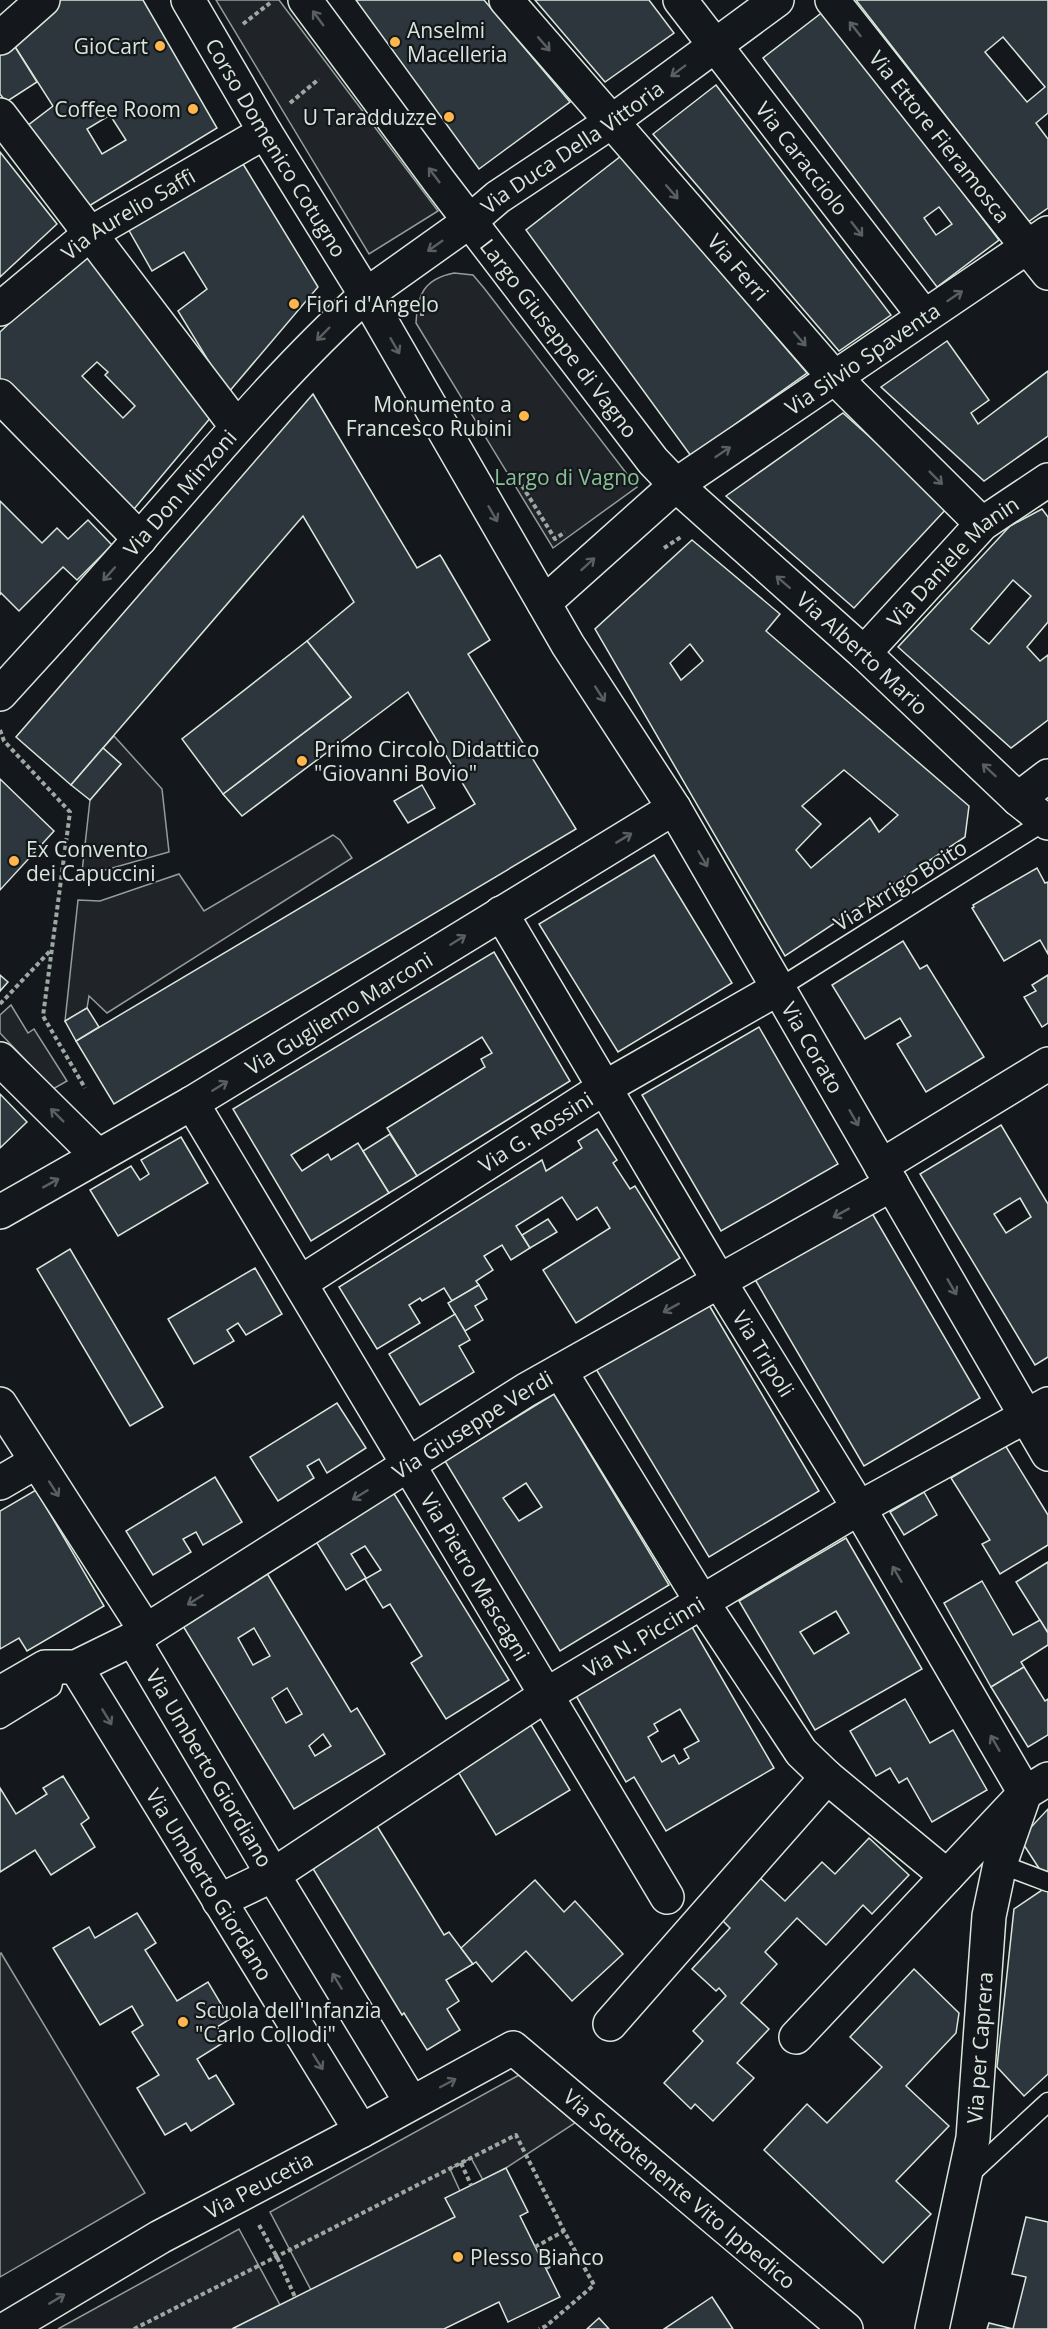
<svg xmlns="http://www.w3.org/2000/svg" width="1048" height="2329" viewBox="0 0 1048 2329" font-family="'Open Sans',sans-serif">
	<style>
		.green { fill: #202428; stroke: #939e99; stroke-width: 1.5 }
		.building { fill: #2c363c; stroke: #d8e6dc; stroke-width: 1.5; fill-rule: evenodd }
		.lines { fill: none; stroke-linecap: round; stroke-linejoin: round }
		.service-casing { stroke: #d8e6dc; stroke-width: 21 }
		.minor-casing { stroke: #d8e6dc; stroke-width: 36 }
		.tertiary-casing { stroke: #d8e6dc; stroke-width: 36 }
		.secondary-casing { stroke: #d8e6dc; stroke-width: 36 }
		.path { stroke: #9da8a2; stroke-width: 4; stroke-dasharray: 4.5 3; stroke-linecap: butt }
		.service { stroke: #14181c; stroke-width: 18 }
		.minor { stroke: #14181c; stroke-width: 33 }
		.tertiary { stroke: #14181c; stroke-width: 33 }
		.secondary { stroke: #14181c; stroke-width: 33 }
		.oneway { stroke: #59605f }
		.poi-dot { fill: #ffb74d; stroke: #14181c; stroke-width: 2 }
		.labels { text-anchor: middle; dominant-baseline: central; stroke-width: 4.5; stroke-linejoin: round; paint-order: stroke }
		.poi-label { font-size: 21px; fill: #d8e6dc; stroke: #14181c; text-anchor: start }
		.street-label { font-size: 21px; fill: #d8e6dc; stroke: #14181c }
		.park-label { font-size: 21px; fill: #8ac095; stroke: #14181c }
	</style>
	<rect width="100%" height="100%" fill="#14181c"/>
	<g class="green">
		<polygon points="216,0 279,0 438,211 369,254"/>
		<path d="M454 273 473 275 484 288 637 487 553 548 416 323C417 295 424 279 454 273Z"/>
		<polygon points="114,736 162,789 169,852 98,872 82,872 90,800 121,764 103,748"/>
		<polygon points="333,835 340,840 352,858 107,1013 89,996 87,1008 65,1021 78,900 100,901 179,874 204,911"/>
		<polygon points="11,1005 28,1033 34,1029 67,1081 53,1089 0,1033 0,1015"/>
		<polygon points="1,1953 145,2193 0,2277 0,1954"/>
		<polygon points="519,2075 575,2123 506,2168 483,2180 471,2158 450,2169 460,2191 455,2217 311,2290 270,2212"/>
		<polygon points="239,2229 280,2305 232,2329 58,2329"/>
	</g>
	<g class="building">
		<path d="M61 0H143L217 128 89 206 27 126 53 106 12 42ZM110 115 126 140 102 154 87 129Z"/>
		<polygon points="356,0 484,0 570,102 479,169"/>
		<polygon points="535,0 649,0 674,33 605,82"/>
		<path d="M856 0H1048V113L1036 123 1048 139V208L1028 222ZM1003 37 1045 87 1027 102 985 52Z"/>
		<path d="M824 11 999 240 937 287 763 58ZM939 207 952 224 936 235 924 218Z"/>
		<polygon points="12,42 37,82 6,102 0,94 0,53"/>
		<polygon points="716,85 891,315 839,351 653,134"/>
		<polygon points="0,152 57,224 0,277"/>
		<polygon points="621,156 807,373 691,456 526,230"/>
		<polygon points="240,159 318,287 228,393 178,311 207,289 184,252 152,271 127,227"/>
		<path d="M85 253 212 416 134 509 0 379V332ZM97 362 108 372 105 375 135 406 123 418 82 376Z"/>
		<polygon points="947,341 989,400 971,413 978,424 1048,371 1048,436 984,481 881,387"/>
		<polygon points="313,394 417,568 440,555 442,558 490,640 468,654 576,829 114,1104 76,1041 475,804 408,692 242,816 223,794 351,697 307,641 354,602 303,516 71,785 16,737"/>
		<polygon points="843,413 948,507 854,608 726,496"/>
		<polygon points="0,501 42,543 57,528 68,539 88,520 112,545 77,580 63,567 19,611 1,593 0,595"/>
		<path d="M1042 509 1048 517V622L1027 647 1040 661 1048 655V720L1011 748 898 647 1010 526ZM1013 580 1031 596 989 644 971 629Z"/>
		<path d="M692 540 780 614 766 631 969 806 965 837 785 956 595 629ZM690 644 703 661 681 680 670 663ZM844 770 898 815 879 832 870 818 811 868 796 850 821 824 802 806Z"/>
		<polygon points="307,641 351,697 223,794 182,739"/>
		<polygon points="103,748 121,764 90,800 71,785"/>
		<polygon points="0,779 54,831 0,890"/>
		<polygon points="422,785 435,808 408,823 394,801"/>
		<polygon points="654,855 732,983 618,1052 539,924"/>
		<polygon points="1037,868 1045,883 1048,882 1048,954 1040,940 1004,961 972,908 974,907 973,905"/>
		<polygon points="903,941 920,969 927,965 984,1057 926,1092 897,1044 911,1036 900,1018 865,1039 832,985"/>
		<polygon points="494,952 570,1081 417,1176 387,1128 485,1067 481,1059 492,1053 482,1037 291,1155 302,1171 328,1154 331,1160 358,1143 389,1193 311,1241 233,1109"/>
		<polygon points="0,975 8,982 0,991"/>
		<polygon points="1048,975 1048,1023 1042,1027 1024,997 1036,991 1032,985"/>
		<polygon points="87,1008 99,1027 76,1041 65,1021"/>
		<polygon points="759,1027 838,1164 721,1231 642,1095"/>
		<polygon points="0,1094 27,1122 0,1148"/>
		<path d="M1001 1125 1048 1204V1357L1035 1365 920 1174ZM1020 1198 1031 1217 1006 1233 994 1214Z"/>
		<polygon points="597,1129 617,1160 613,1163 630,1189 635,1186 680,1258 576,1323 543,1270 610,1228 597,1207 577,1220 562,1197 516,1226 530,1248 511,1260 502,1245 484,1256 493,1270 476,1281 479,1285 452,1301 444,1288 422,1301 420,1298 409,1305 420,1323 377,1349 339,1287 542,1160 546,1171 582,1148 578,1141"/>
		<polygon points="390,1134 417,1176 389,1193 363,1151"/>
		<polygon points="181,1137 208,1183 118,1236 90,1190 131,1166 140,1180 149,1174 141,1160"/>
		<polygon points="869,1208 980,1398 864,1466 753,1276"/>
		<polygon points="548,1219 557,1232 530,1248 522,1235"/>
		<polygon points="70,1249 163,1407 130,1426 37,1269"/>
		<polygon points="255,1268 282,1314 246,1335 238,1323 227,1330 234,1341 194,1364 168,1319"/>
		<polygon points="479,1285 487,1299 475,1306 483,1320 465,1331 448,1303"/>
		<polygon points="706,1300 819,1491 709,1557 596,1369"/>
		<polygon points="455,1314 470,1340 459,1346 474,1372 420,1405 389,1354"/>
		<path d="M554 1394 669 1585 560 1651 445 1461ZM526 1483 542 1507 519 1521 503 1498Z"/>
		<polygon points="337,1403 366,1448 327,1473 319,1459 307,1466 314,1478 278,1501 250,1457"/>
		<polygon points="1005,1445 1048,1515 1048,1545 1000,1574 982,1544 990,1540 951,1478"/>
		<polygon points="215,1477 242,1522 203,1545 196,1532 183,1539 191,1552 153,1575 126,1531"/>
		<polygon points="36,1490 104,1606 27,1651 19,1638 0,1649 0,1511"/>
		<polygon points="393,1492 509,1680 446,1719 411,1663 422,1656 390,1604 383,1608 365,1579 381,1570 365,1546 351,1554 366,1578 346,1590 315,1540"/>
		<polygon points="924,1492 937,1515 904,1535 890,1512"/>
		<path d="M846 1538 922 1669 815 1730 739 1601ZM836 1611 849 1633 814 1654 800 1632Z"/>
		<polygon points="1048,1562 1048,1633 1016,1582"/>
		<path d="M265 1570 351 1712 357 1708 385 1754 294 1809 180 1621ZM254 1628 270 1656 253 1665 238 1638ZM287 1688 302 1714 286 1723 272 1698ZM323 1734 331 1746 315 1756 309 1746Z"/>
		<polygon points="982,1581 1013,1635 1040,1620 1048,1633 1048,1645 1021,1662 1024,1667 991,1687 944,1603"/>
		<path d="M692 1627 774 1768 666 1831 634 1777 626 1782 575 1694ZM680 1709 699 1741 684 1749 689 1758 679 1764 674 1755 662 1762 648 1737 658 1731 654 1724Z"/>
		<polygon points="1024,1667 1045,1701 1048,1699 1048,1735 1028,1747 991,1687"/>
		<polygon points="905,1699 930,1743 953,1730 987,1790 932,1822 907,1778 899,1783 890,1768 876,1776 850,1731"/>
		<polygon points="531,1725 570,1790 496,1835 457,1770"/>
		<polygon points="63,1776 89,1818 81,1824 95,1847 51,1875 35,1850 0,1872 0,1788 16,1814 47,1794 43,1788"/>
		<polygon points="1048,1809 1048,1874 1044,1876 1020,1839"/>
		<polygon points="377,1826 444,1935 449,1932 473,1964 446,1980 459,2001 447,2009 460,2030 427,2050 404,2013 402,2015 312,1867"/>
		<polygon points="869,1838 909,1875 872,1914 863,1905 826,1945 797,1918 765,1952 777,1964 741,2003 769,2029 737,2063 754,2078 713,2121 695,2104 691,2109 664,2083 703,2041 693,2031 726,1996 719,1988 716,1991 692,1969 730,1928 720,1918 759,1877 785,1901 822,1862 835,1874"/>
		<polygon points="535,1880 564,1912 575,1901 623,1954 572,2001 526,1951 492,1982 476,1962 473,1964 461,1948"/>
		<polygon points="1048,1886 1048,2074 1024,2096 997,2067 1014,1909"/>
		<polygon points="137,1913 156,1943 145,1950 177,2001 208,1982 230,2019 217,2027 226,2041 197,2059 209,2079 216,2075 234,2104 191,2131 186,2123 165,2135 137,2088 159,2075 132,2032 143,2025 132,2006 100,2025 53,1948 89,1927 95,1938"/>
		<polygon points="914,1969 959,2013 956,2033 906,2086 949,2126 896,2181 931,2214 883,2263 764,2150 807,2104 827,2123 882,2067 850,2037"/>
		<polygon points="506,2168 528,2212 520,2216 560,2297 508,2322 499,2302 444,2329 232,2329 455,2217 445,2198"/>
		<polygon points="1026,2217 1048,2222 1048,2329 987,2329 989,2323 1013,2329 1026,2277 1012,2274"/>
		<polygon points="712,2297 733,2329 664,2329"/>
		<polygon points="599,2318 609,2329 587,2329"/>
	</g>
	<g class="lines">
		<defs>
			<g id="service">
				<polyline points="779,988 1045,821"/>
				<polyline points="0,1719 52,1687 57,1666"/>
				<polyline points="1000,1864 1048,1882"/>
				<polyline points="968,2176 1048,2102"/>
			</g>
			<g id="minor">
				<path id="s1" d="M506 0 834 377 982 524"/>
				<path id="s2" d="M680 0 924 316"/>
				<path id="s3" d="M832 0 1048 273"/>
				<polyline points="0,38 43,0"/>
				<polyline points="0,115 237,427"/>
				<path id="s4" d="M366 295 470 221 498 197 611 122 777 0"/>
				<path id="s5" d="M0 309 91 233 265 132"/>
				<polyline points="0,396 140,539"/>
				<path id="s6" d="M676 485 1048 233"/>
				<path id="s7" d="M864 653 982 524 1048 480"/>
				<polyline points="1018,799 1048,776"/>
				<path id="s8" d="M501 913 719 1281 859 1508 1025 1793 796 2037"/>
				<polyline points="0,1059 98,1156"/>
				<path id="s9" d="M192 1103 667 1897"/>
				<polyline points="881,1166 1048,1064"/>
				<path id="s10" d="M300 1283 604 1088 779 988"/>
				<polyline points="560,1371 702,1602 801,1752 827,1777"/>
				<polyline points="0,1404 146,1631"/>
				<polyline points="0,1483 36,1462"/>
				<path id="s11" d="M133 1639 273 1875 411 2102"/>
				<path id="s12" d="M76 1667 361 2131"/>
				<path id="s13" d="M0 1693 45 1667H76L133 1639 526 1390 892 1184"/>
				<path id="s14" d="M219 1901 273 1875 546 1695 859 1508 1048 1404"/>
				<polyline points="610,2024 827,1777 947,1876"/>
				<path id="s15" d="M6 2329 160 2237 361 2131 513 2048 846 2329"/>
				<path id="s16" d="M932 2329 973 2138 989 1916 1000 1864 1025 1793 1048 1779"/>
			</g>
			<g id="tertiary">
				<path id="s17" d="M305 0 439 181 653 461 676 485 864 653 1018 799 1048 823"/>
				<polyline points="544,603 676,485"/>
			</g>
			<g id="secondary">
				<path id="s18" d="M188 0 265 132 366 295 568 645 674 808 1048 1454"/>
				<path id="s19" d="M0 694C50 639 100 585 149 528 219 448 287 366 366 295"/>
				<path id="s20" d="M0 1212 192 1103 674 808"/>
			</g>
		</defs>
		<use href="#service" class="service-casing"/>
		<use href="#minor" class="minor-casing"/>
		<use href="#tertiary" class="tertiary-casing"/>
		<use href="#secondary" class="secondary-casing"/>
		<g class="path">
			<polyline points="243,24 270,3"/>
			<polyline points="290,103 319,79"/>
			<polyline points="422,316 422,305 424,300"/>
			<polyline points="518,479 555,539 565,532"/>
			<polyline points="664,548 681,537"/>
			<polyline points="0,730 4,741 70,812 43,1016 85,1088"/>
			<polyline points="0,1004 51,950"/>
			<polyline points="461,2163 471,2185"/>
			<polyline points="259,2225 277,2257 295,2297"/>
			<polyline points="535,2247 564,2231"/>
			<polyline points="546,2268 576,2252"/>
			<polyline points="134,2329 516,2135 564,2231 594,2285 546,2326 539,2329"/>
		</g>
		<use href="#service" class="service"/>
		<use href="#minor" class="minor"/>
		<use href="#tertiary" class="tertiary"/>
		<use href="#secondary" class="secondary"/>
	</g>
	<defs><path id="oneway-shaft" d="M-6 0H5M1.5-3L5.5 0L1.5 3" fill="none" stroke-width="1.6" stroke-linecap="round" stroke-linejoin="round" transform="scale(1.5)"/></defs>
	<g class="oneway">
		<use href="#oneway-shaft" transform="translate(318 18) rotate(-126)"/>
		<use href="#oneway-shaft" transform="translate(855 29) rotate(-128)"/>
		<use href="#oneway-shaft" transform="translate(544 44) rotate(49)"/>
		<use href="#oneway-shaft" transform="translate(678 71) rotate(143)"/>
		<use href="#oneway-shaft" transform="translate(434 175) rotate(-127)"/>
		<use href="#oneway-shaft" transform="translate(672 192) rotate(49)"/>
		<use href="#oneway-shaft" transform="translate(857 229) rotate(52)"/>
		<use href="#oneway-shaft" transform="translate(435 246) rotate(145)"/>
		<use href="#oneway-shaft" transform="translate(955 296) rotate(-34)"/>
		<use href="#oneway-shaft" transform="translate(323 334) rotate(135)"/>
		<use href="#oneway-shaft" transform="translate(800 339) rotate(49)"/>
		<use href="#oneway-shaft" transform="translate(395 346) rotate(60)"/>
		<use href="#oneway-shaft" transform="translate(723 452) rotate(-34)"/>
		<use href="#oneway-shaft" transform="translate(936 478) rotate(45)"/>
		<use href="#oneway-shaft" transform="translate(493 514) rotate(60)"/>
		<use href="#oneway-shaft" transform="translate(588 564) rotate(-42)"/>
		<use href="#oneway-shaft" transform="translate(109 574) rotate(132)"/>
		<use href="#oneway-shaft" transform="translate(783 582) rotate(-139)"/>
		<use href="#oneway-shaft" transform="translate(600 694) rotate(57)"/>
		<use href="#oneway-shaft" transform="translate(989 770) rotate(-137)"/>
		<use href="#oneway-shaft" transform="translate(624 838) rotate(-31)"/>
		<use href="#oneway-shaft" transform="translate(703 859) rotate(60)"/>
		<use href="#oneway-shaft" transform="translate(458 940) rotate(-32)"/>
		<use href="#oneway-shaft" transform="translate(220 1086) rotate(-32)"/>
		<use href="#oneway-shaft" transform="translate(57 1115) rotate(-135)"/>
		<use href="#oneway-shaft" transform="translate(854 1118) rotate(60)"/>
		<use href="#oneway-shaft" transform="translate(51 1183) rotate(-29)"/>
		<use href="#oneway-shaft" transform="translate(841 1213) rotate(151)"/>
		<use href="#oneway-shaft" transform="translate(952 1287) rotate(60)"/>
		<use href="#oneway-shaft" transform="translate(671 1308) rotate(151)"/>
		<use href="#oneway-shaft" transform="translate(54 1489) rotate(57)"/>
		<use href="#oneway-shaft" transform="translate(360 1495) rotate(148)"/>
		<use href="#oneway-shaft" transform="translate(897 1574) rotate(-120)"/>
		<use href="#oneway-shaft" transform="translate(195 1600) rotate(148)"/>
		<use href="#oneway-shaft" transform="translate(107 1717) rotate(59)"/>
		<use href="#oneway-shaft" transform="translate(995 1743) rotate(-120)"/>
		<use href="#oneway-shaft" transform="translate(337 1981) rotate(-121)"/>
		<use href="#oneway-shaft" transform="translate(318 2062) rotate(58)"/>
		<use href="#oneway-shaft" transform="translate(448 2083) rotate(-28)"/>
		<use href="#oneway-shaft" transform="translate(57 2299) rotate(-31)"/>
	</g>
	<g class="poi-dot">
		<circle cx="395" cy="42" r="6"/>
		<circle cx="160" cy="46" r="6"/>
		<circle cx="193" cy="109" r="6"/>
		<circle cx="449" cy="117" r="6"/>
		<circle cx="294" cy="304" r="6"/>
		<circle cx="524" cy="416" r="6"/>
		<circle cx="302" cy="761" r="6"/>
		<circle cx="14" cy="861" r="6"/>
		<circle cx="183" cy="2022" r="6"/>
		<circle cx="458" cy="2257" r="6"/>
	</g>
	<g class="labels">
		<g class="poi-label">
			<text x="407" y="30">Anselmi<tspan x="407" dy="24">Macelleria</tspan></text>
			<text x="148" y="46" text-anchor="end">GioCart</text>
			<text x="181" y="109" text-anchor="end">Coffee Room</text>
			<text x="437" y="117" text-anchor="end">U Taradduzze</text>
			<text x="306" y="304">Fiori d'Angelo</text>
			<text x="512" y="404" text-anchor="end">Monumento a<tspan x="512" dy="24">Francesco Rubini</tspan></text>
			<text x="314" y="749">Primo Circolo Didattico<tspan x="314" dy="24">"Giovanni Bovio"</tspan></text>
			<text x="26" y="849">Ex Convento<tspan x="26" dy="24">dei Capuccini</tspan></text>
			<text x="195" y="2010">Scuola dell'Infanzia<tspan x="195" dy="24">"Carlo Collodi"</tspan></text>
			<text x="470" y="2257">Plesso Bianco</text>
		</g>
		<g class="street-label">
			<text stroke="none"><textPath href="#s3" startOffset="174">Via Ettore Fieramosca</textPath></text>
			<text stroke="none"><textPath href="#s18" startOffset="172">Corso Domenico Cotugno</textPath></text>
			<text stroke="none"><textPath href="#s4" startOffset="254">Via Duca Della Vittoria</textPath></text>
			<text stroke="none"><textPath href="#s2" startOffset="200">Via Caracciolo</textPath></text>
			<text stroke="none"><textPath href="#s5" startOffset="160">Via Aurelio Saffi</textPath></text>
			<text stroke="none"><textPath href="#s1" startOffset="354">Via Ferri</textPath></text>
			<text stroke="none"><textPath href="#s17" startOffset="423">Largo Giuseppe di Vagno</textPath></text>
			<text stroke="none"><textPath href="#s6" startOffset="225">Via Silvio Spaventa</textPath></text>
			<text stroke="none"><textPath href="#s19" startOffset="270">Via Don Minzoni</textPath></text>
			<text stroke="none"><textPath href="#s7" startOffset="128">Via Daniele Manin</textPath></text>
			<text stroke="none"><textPath href="#s17" startOffset="862">Via Alberto Mario</textPath></text>
			<text transform="translate(900 885) rotate(-32)">Via Arrigo Boito</text>
			<text stroke="none"><textPath href="#s20" startOffset="393">Via Gugliemo Marconi</textPath></text>
			<text stroke="none"><textPath href="#s18" startOffset="1220">Via Corato</textPath></text>
			<text stroke="none"><textPath href="#s10" startOffset="280">Via G. Rossini</textPath></text>
			<text stroke="none"><textPath href="#s8" startOffset="513">Via Tripoli</textPath></text>
			<text stroke="none"><textPath href="#s13" startOffset="548">Via Giuseppe Verdi</textPath></text>
			<text stroke="none"><textPath href="#s9" startOffset="552">Via Pietro Mascagni</textPath></text>
			<text stroke="none"><textPath href="#s14" startOffset="501">Via N. Piccinni</textPath></text>
			<text stroke="none"><textPath href="#s11" startOffset="150">Via Umberto Giordiano</textPath></text>
			<text stroke="none"><textPath href="#s12" startOffset="255">Via Umberto Giordano</textPath></text>
			<text stroke="none"><textPath href="#s16" startOffset="286">Via per Caprera</textPath></text>
			<text stroke="none"><textPath href="#s15" startOffset="291">Via Peucetia</textPath></text>
			<text stroke="none"><textPath href="#s15" startOffset="798">Via Sottotenente Vito Ippedico</textPath></text>
		</g>
		<g class="park-label">
			<text x="567" y="477">Largo di Vagno</text>
		</g>
	</g>
</svg>
